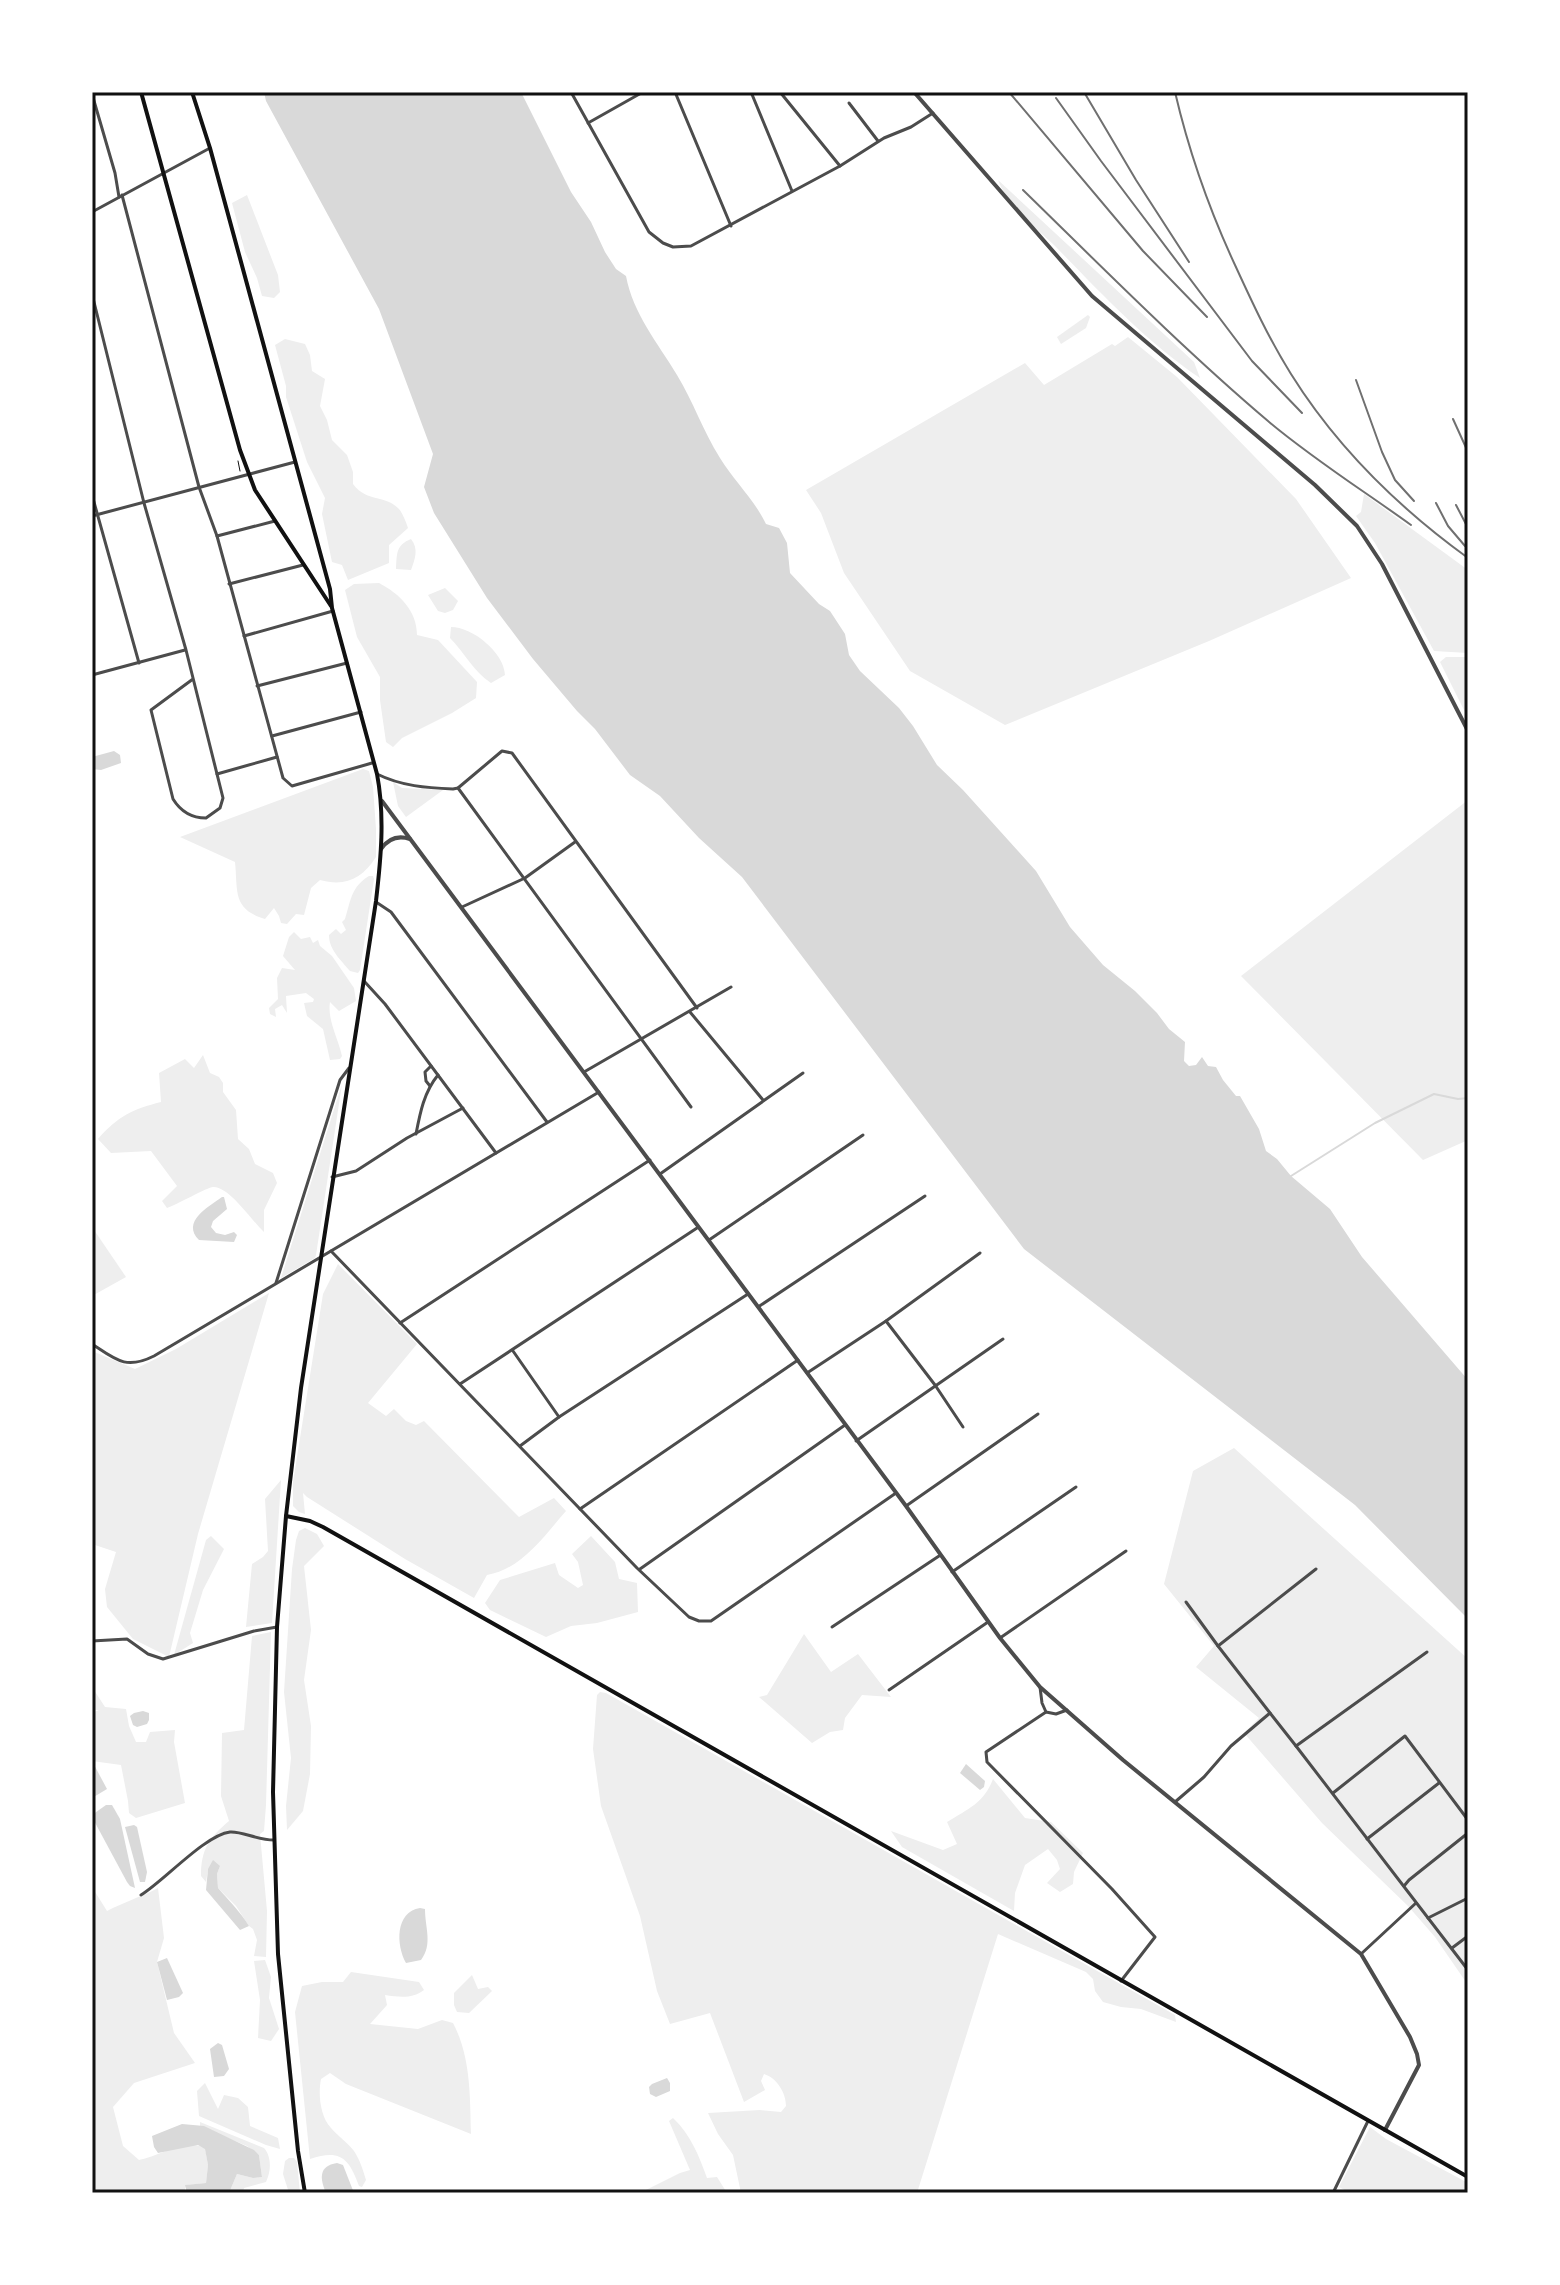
<svg xmlns="http://www.w3.org/2000/svg" width="1560" height="2285" viewBox="0 0 1560 2285" font-family="'Work Sans',sans-serif">
	<style>
		.green { fill: #eee }
		.water { fill: #d9d9d9 }
		.lines { fill: none; stroke-linecap: round; stroke-linejoin: round }
		.stream { stroke: #d9d9d9; stroke-width: 2 }
		.path { stroke: #111; stroke-width: 1 }
		.minor { stroke: #4c4c4c; stroke-width: 3 }
		.tertiary { stroke: #4c4c4c; stroke-width: 4 }
		.secondary { stroke: #111; stroke-width: 4 }
		.primary { stroke: #111; stroke-width: 4 }
		.rail { stroke: #707070; stroke-width: 2 }
		.neatline { fill: none; stroke: #111; stroke-width: 3 }
	</style>
	<rect width="100%" height="100%" fill="#fff"/>
	<g class="green">
		<path d="M998 180 1194 362 1200 378C1145 341 1100 292 1054 245 1036 228 1006 203 998 180Z"/>
		<polygon points="247,195 278,275 280,292 274,298 262,296 257,278 245,252 232,203"/>
		<polygon points="1088,315 1090,317 1086,328 1061,344 1057,337"/>
		<polygon points="1128,337 1177,377 1296,499 1351,578 1209,641 1005,725 910,671 844,573 821,513 806,490 1025,363 1044,385 1112,344 1115,346"/>
		<path d="M285 339 305 344 310 355 312 371 325 379 320 406 327 420 332 440 347 455 353 472V484C367 503 385 494 399 509 403 514 406 522 408 528L389 545V563L348 580 342 565 332 562 322 514 325 498 307 462 286 397V386L275 345Z"/>
		<polygon points="1364,494 1468,570 1468,653 1434,651 1375,543 1356,516 1361,512"/>
		<path d="M411 539C419 549 415 559 411 570L396 569C397 553 396 545 411 539Z"/>
		<path d="M379 583C400 594 417 611 417 635L438 640 477 682 476 698 452 713 402 738 393 747 386 742 380 700V677L357 637 345 590 354 584Z"/>
		<polygon points="445,588 458,601 453,610 445,613 438,611 428,595"/>
		<path d="M451 627C472 627 504 652 505 675L491 683C473 671 465 653 450 638Z"/>
		<polygon points="1446,657 1468,657 1468,718 1440,662"/>
		<path d="M363 769 369 771 373 787 376 829V857C362 879 345 887 320 880L311 888 304 915 296 914 287 924 281 923 279 916 274 908 265 919C232 909 238 891 235 862L180 837Z"/>
		<polygon points="393,782 402,788 443,790 406,817 398,806"/>
		<polygon points="1468,800 1468,1140 1423,1160 1241,976"/>
		<path d="M369 876H373L374 879 360 970 358 973 350 971C341 960 329 950 329 935L336 929 341 934 346 930 342 922 345 919C351 900 351 887 369 876Z"/>
		<path d="M294 932 301 939 310 937 313 943 318 940 320 946 332 956 354 988 356 1001 339 1011 330 1002C327 1019 338 1038 342 1056L340 1059 330 1060 323 1029 307 1016 304 1003 313 1002 314 999 306 993 286 996 287 1013 282 1005 275 1009 276 1017 270 1014 269 1008 278 999 277 978 282 968 295 970 283 956 289 937Z"/>
		<path d="M203 1055 210 1073 219 1077 223 1083V1092L236 1110 238 1139 249 1149 255 1164 273 1173 277 1183 264 1210V1232C252 1221 229 1186 213 1187 208 1187 176 1205 167 1208L162 1201 177 1186 151 1151 111 1153 98 1139C118 1116 133 1109 161 1102L159 1073 185 1059 194 1068Z"/>
		<polygon points="342,1084 316,1255 315,1258 281,1278"/>
		<polygon points="92,1227 126,1277 92,1296"/>
		<path d="M338 1264 417 1344 368 1403 386 1416 394 1409 406 1421 416 1425 424 1421 519 1517 554 1498 566 1511C544 1536 522 1569 487 1575L474 1598 405 1559 307 1497 303 1493 305 1514 299 1512 293 1506V1482L323 1294Z"/>
		<polygon points="269,1293 198,1534 169,1657 133,1639 107,1607 105,1589 116,1552 92,1544 92,1351 135,1369 176,1349"/>
		<polygon points="1234,1448 1468,1659 1468,1985 1435,1937 1408,1906 1322,1823 1244,1733 1259,1718 1196,1667 1214,1646 1164,1584 1193,1471"/>
		<polygon points="281,1480 272,1623 246,1627 252,1564 263,1557 268,1551 265,1499"/>
		<polygon points="305,1528 317,1534 324,1546 304,1566 311,1630 304,1680 311,1726 310,1774 303,1811 287,1830 286,1806 291,1758 284,1692 292,1569 296,1540 299,1531"/>
		<polygon points="211,1536 224,1549 203,1590 190,1633 193,1643 174,1655 206,1540"/>
		<polygon points="591,1536 615,1562 619,1579 637,1583 638,1612 597,1623 571,1626 546,1637 490,1610 485,1603 500,1580 555,1563 559,1575 578,1588 583,1585 578,1562 572,1554"/>
		<path d="M271 1632 266 1805 264 1831 260 1834 267 1911 266 1957 254 1956 257 1940 253 1929 249 1926 236 1906 218 1888 217 1874 220 1866 208 1869 206 1882 201 1876C201 1849 209 1838 229 1821L221 1796 222 1733 244 1730 252 1636Z"/>
		<polygon points="804,1634 831,1672 858,1654 891,1697 862,1695 845,1718 843,1730 830,1732 812,1743 759,1697 767,1695"/>
		<polygon points="92,1687 105,1707 126,1709 129,1726 136,1742 146,1742 150,1732 175,1730 174,1742 185,1803 136,1818 129,1813 128,1801 121,1765 92,1761 92,1713 99,1710 92,1710"/>
		<path d="M600 1692 606 1693 1175 2015 1176 2022 1141 2009 1121 2007 1103 2002 1095 1991 1093 1979 1086 1972 998 1934 917 2193H741L733 2155 718 2134 708 2113 760 2110 781 2112 786 2106C786 2093 777 2078 764 2074L761 2081 765 2090 744 2102 710 2013 670 2024 657 1991 640 1916 601 1806 593 1749 597 1695Z"/>
		<path d="M993 1779 1025 1818 1051 1822 1083 1853 1074 1872 1073 1884 1060 1892 1047 1883 1060 1869 1057 1860 1048 1849 1025 1865 1015 1893 1014 1911 902 1847 891 1831 943 1850 957 1844 947 1822C968 1809 984 1803 993 1779Z"/>
		<path d="M92 1887 107 1911C124 1902 141 1897 158 1888L164 1938 157 1962 174 2033 195 2063 134 2083 113 2107 123 2146 139 2160C159 2157 184 2138 205 2148L208 2165 206 2183 186 2185 184 2193H92Z"/>
		<polygon points="265,1960 271,1977 269,1998 279,2029 271,2041 258,2038 260,2000 254,1961"/>
		<path d="M351 1972 419 1982 424 1990C412 1999 400 1997 385 1995L387 2005 370 2024 418 2029 442 2020 453 2023C471 2057 470 2097 471 2134L346 2084 330 2073 321 2079C318 2094 320 2116 331 2128 338 2136 347 2142 354 2151 360 2160 363 2170 366 2180L362 2187 359 2186C349 2158 340 2149 310 2159L295 2012 302 1986 322 1982H343Z"/>
		<polygon points="472,1975 478,1989 488,1987 492,1991 469,2013 457,2012 454,2005 454,1993"/>
		<polygon points="205,2083 218,2109 224,2095 238,2098 248,2107 250,2126 278,2138 280,2149 266,2145 199,2116 197,2091"/>
		<path d="M673 2118C691 2135 699 2156 707 2178L717 2177 727 2193H640L680 2173 690 2170 669 2121Z"/>
		<path d="M200 2122 264 2148C272 2157 271 2172 266 2182L244 2188 243 2193H229L237 2174 253 2178 262 2177 259 2155 247 2146 200 2126Z"/>
		<polygon points="1370,2127 1386,2139 1468,2183 1468,2193 1350,2193 1339,2187"/>
		<polygon points="289,2158 294,2158 297,2162 300,2193 289,2193 283,2174 285,2161"/>
	</g>
	<g class="water">
		<path d="M264 92H521L571 192 591 222 605 252 616 269 626 276C633 314 658 343 677 375 693 401 703 431 720 458 734 481 754 499 766 524L779 528 787 543 790 573 819 604 830 611 845 634 849 655 860 671 899 708 913 726 937 765 963 790 1036 871 1070 927 1103 965 1135 991 1157 1013 1169 1029 1185 1042 1184 1061 1189 1066 1196 1065 1202 1057 1208 1066 1216 1067 1223 1080 1236 1096H1240L1259 1129 1266 1151 1277 1159 1291 1176 1330 1209 1362 1257 1468 1380V1619L1355 1505 1024 1249 742 877 699 838 660 796 630 775 595 729 577 711 533 659 487 598 434 513 424 487 433 454 379 309 266 101Z"/>
		<polygon points="114,751 120,755 121,763 101,770 92,769 92,757"/>
		<path d="M222 1197H224L227 1209 213 1221 211 1227 216 1233 225 1235 234 1232 237 1235 234 1242 199 1240C181 1222 208 1207 222 1197Z"/>
		<polygon points="143,1711 149,1713 149,1720 147,1724 137,1727 133,1725 130,1716 134,1713"/>
		<polygon points="92,1761 107,1789 92,1798"/>
		<polygon points="966,1764 985,1781 984,1787 980,1790 960,1773"/>
		<polygon points="106,1805 112,1805 120,1819 135,1888 130,1886 127,1882 92,1817 92,1815"/>
		<polygon points="134,1825 137,1827 147,1872 145,1882 140,1882 125,1827"/>
		<path d="M213 1860 220 1866 217 1874 218 1888C230 1902 239 1910 249 1926L240 1930 206 1890 208 1869Z"/>
		<path d="M420 1908 425 1909C425 1928 433 1944 421 1960L406 1963C396 1945 395 1912 420 1908Z"/>
		<polygon points="167,1958 183,1993 179,1997 167,2000 157,1962"/>
		<polygon points="218,2043 222,2045 229,2069 224,2076 214,2077 210,2049"/>
		<polygon points="667,2078 670,2083 670,2091 656,2097 650,2094 649,2087 652,2084"/>
		<polygon points="182,2124 204,2126 254,2150 259,2155 262,2177 253,2178 237,2174 229,2193 187,2193 185,2185 206,2183 208,2165 205,2149 198,2145 158,2153 154,2147 152,2136"/>
		<path d="M337 2163 343 2165 354 2193H326C320 2179 318 2166 337 2163Z"/>
	</g>
	<g class="lines">
		<polyline class="stream" points="1291,1176 1375,1123 1434,1094 1458,1099 1468,1098"/>
		<polyline class="path" points="238,461 240,471"/>
		<g class="minor">
			<polyline points="571,92 649,232 663,243 673,247 691,246 840,166 884,138 911,127 933,113"/>
			<polyline points="675,92 731,226"/>
			<polyline points="751,92 792,191"/>
			<polyline points="780,92 840,166"/>
			<polyline points="92,94 115,173 119,197"/>
			<polyline points="849,103 878,141"/>
			<polyline points="588,123 643,92"/>
			<polyline points="122,195 199,487 217,536 283,778 292,786 372,763"/>
			<polyline points="92,212 210,148"/>
			<path d="M92 294 144 503 186 650 223 798 220 808 206 818C191 818 181 812 173 799L151 710 193 679"/>
			<polyline points="92,495 139,663"/>
			<polyline points="92,516 295,462"/>
			<polyline points="217,536 275,521"/>
			<polyline points="229,584 303,565"/>
			<polyline points="244,636 333,611"/>
			<polyline points="92,675 185,650"/>
			<polyline points="257,686 347,663"/>
			<polyline points="272,736 361,712"/>
			<polyline points="217,774 277,757"/>
			<path d="M377 774C401 786 427 788 453 789L458 788 502 751 512 753 697 1008"/>
			<polyline points="458,788 691,1107"/>
			<polyline points="376,902 391,912 547,1122"/>
			<polyline points="462,907 525,878 575,842"/>
			<polyline points="364,981 385,1004 496,1153"/>
			<polyline points="690,1012 763,1100"/>
			<polyline points="584,1072 731,987"/>
			<polyline points="430,1086 426,1081 425,1072 431,1066"/>
			<path d="M416 1134C420 1113 424 1092 438 1075"/>
			<polyline points="660,1174 803,1073"/>
			<polyline points="332,1177 356,1171 407,1138 463,1108"/>
			<polyline points="709,1240 863,1135"/>
			<polyline points="331,1251 637,1568 689,1617 699,1621 711,1621 896,1493"/>
			<polyline points="276,1283 340,1080 349,1068"/>
			<polyline points="758,1307 925,1196"/>
			<polyline points="886,1321 935,1385 963,1427"/>
			<polyline points="400,1323 650,1160"/>
			<path d="M92 1344C116 1360 126 1370 154 1356L599 1092"/>
			<polyline points="513,1351 559,1417"/>
			<polyline points="807,1373 886,1321 980,1253"/>
			<polyline points="460,1384 697,1228"/>
			<polyline points="856,1441 1003,1339"/>
			<polyline points="520,1446 559,1417 748,1294"/>
			<polyline points="906,1506 1038,1414"/>
			<polyline points="580,1509 798,1360"/>
			<polyline points="640,1569 845,1425"/>
			<polyline points="952,1572 1076,1487"/>
			<polyline points="1186,1602 1218,1646"/>
			<polyline points="832,1627 939,1556"/>
			<polyline points="1000,1638 1126,1551"/>
			<polyline points="92,1641 127,1639 148,1654 163,1659 254,1631 277,1627"/>
			<polyline points="1040,1687 1042,1703 1046,1712 1056,1714 1067,1710"/>
			<polyline points="889,1690 988,1622"/>
			<polyline points="1046,1712 986,1752 987,1762 1112,1889 1155,1937 1121,1981"/>
			<polyline points="1270,1713 1296,1746 1427,1652"/>
			<polyline points="1296,1746 1468,1970"/>
			<polyline points="1333,1793 1405,1736 1468,1820"/>
			<polyline points="1175,1802 1204,1777 1231,1746 1270,1713 1218,1646 1316,1569"/>
			<polyline points="1367,1839 1439,1783"/>
			<polyline points="1404,1886 1409,1880 1468,1833"/>
			<path d="M141 1895C164 1881 205 1835 230 1832 242 1831 257 1840 274 1840"/>
			<polyline points="1428,1918 1468,1898"/>
			<polyline points="1452,1948 1468,1936"/>
			<polyline points="1361,1954 1416,1903"/>
			<polyline points="1333,2193 1368,2121"/>
		</g>
		<g class="tertiary">
			<polyline points="914,92 1092,296 1315,485 1357,526 1382,564 1468,731"/>
			<polyline points="382,801 906,1506 1000,1638 1040,1687 1123,1760 1361,1954 1410,2037 1417,2054 1419,2065 1385,2130"/>
			<path d="M381 849C388 839 398 835 410 839"/>
		</g>
		<polyline class="secondary" points="286,1516 310,1521 323,1527 1468,2177"/>
		<g class="primary">
			<polyline points="141,92 240,450 255,490 331,606"/>
			<path d="M192 92 210 148 330 589 332 608 377 774C385 816 381 858 376 901L301 1388 286 1516 277 1627 273 1792 278 1954 298 2151 305 2193"/>
		</g>
		<g class="rail">
			<polyline points="1009,92 1143,251 1207,317"/>
			<polyline points="1084,92 1136,180 1189,262"/>
			<path d="M1175 92C1189 152 1209 209 1235 265 1252 302 1269 339 1291 374 1336 446 1399 508 1468 558"/>
			<polyline points="1056,98 1101,161 1252,361 1302,413"/>
			<path d="M1023 190C1103 268 1182 348 1268 421 1313 459 1364 491 1411 525"/>
			<polyline points="1356,380 1382,452 1395,480 1414,501"/>
			<polyline points="1453,419 1468,452"/>
			<polyline points="1468,501 1468,502"/>
			<polyline points="1436,503 1448,526 1465,546"/>
			<polyline points="1456,505 1468,528"/>
		</g>
	</g>
	<rect width="1560" height="2285" fill="none" stroke="#ffffff" stroke-width="188"/>
	<rect x="94" y="94" width="1372" height="2097" class="neatline"/>
</svg>
